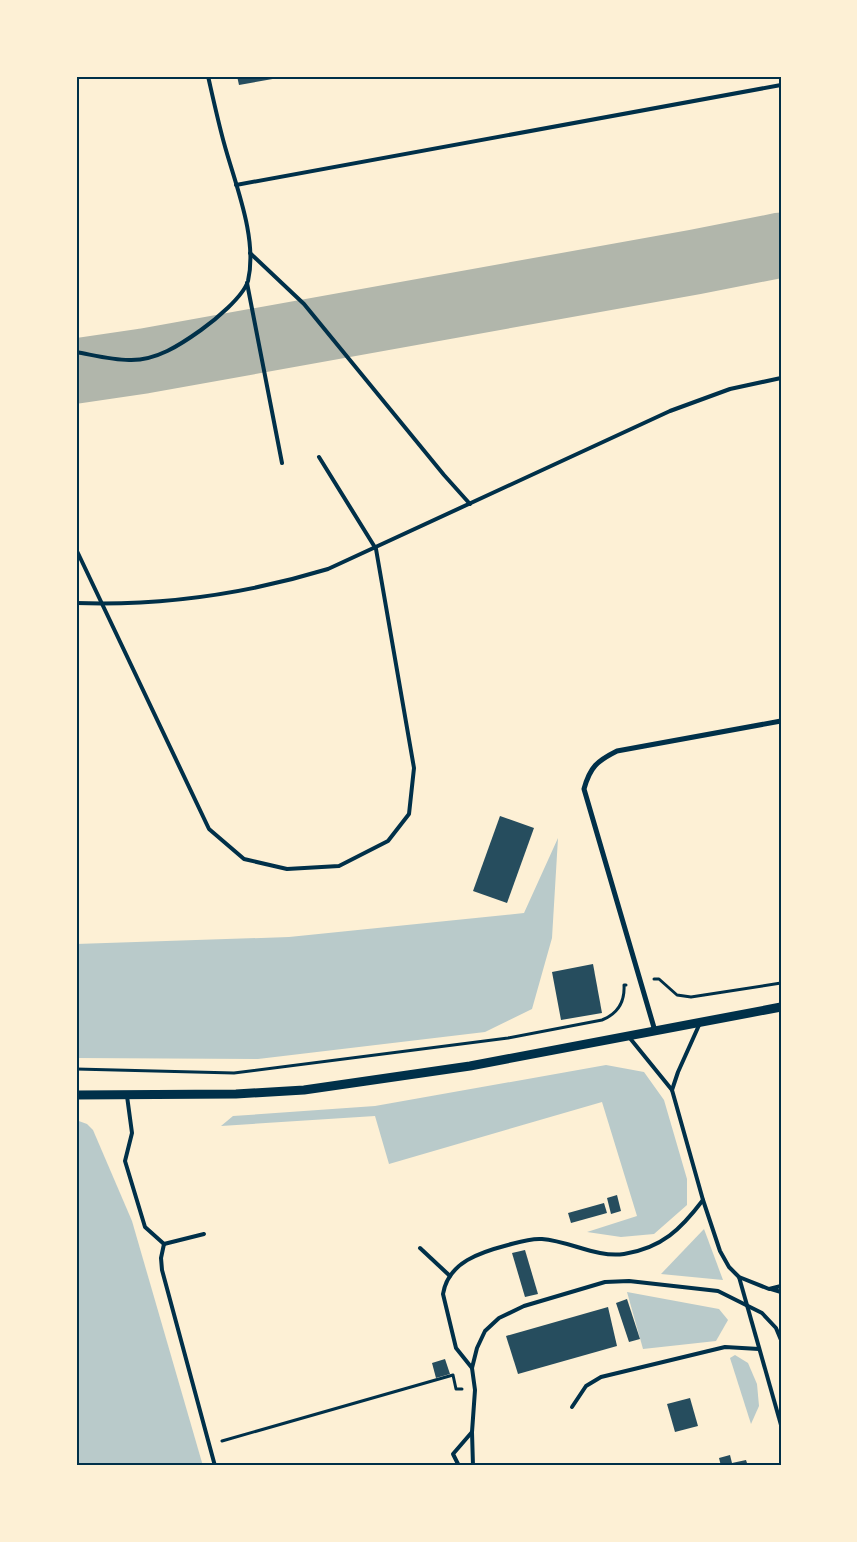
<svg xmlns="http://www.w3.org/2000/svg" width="857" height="1542" viewBox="0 0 857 1542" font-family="Overpass,sans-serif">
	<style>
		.green { fill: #b9caca }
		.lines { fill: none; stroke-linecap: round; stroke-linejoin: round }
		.taxiway { stroke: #b1b6ab; stroke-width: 65 }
		.building { fill: #264d5e }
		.path { stroke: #003049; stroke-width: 3 }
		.service { stroke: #003049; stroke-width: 4 }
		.minor { stroke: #003049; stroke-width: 5 }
		.tertiary { stroke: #003049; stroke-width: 9 }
		.neatline { fill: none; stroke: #003049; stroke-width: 2 }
	</style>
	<rect width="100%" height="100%" fill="#fdf0d5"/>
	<g class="green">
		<polygon points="558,838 552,938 532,1009 485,1032 258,1059 76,1058 76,944 289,937 524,913"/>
		<polygon points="606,1065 644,1072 664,1100 687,1179 687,1205 654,1234 621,1237 587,1232 637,1216 602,1102 389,1164 375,1116 221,1126 233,1116 375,1106"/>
		<polygon points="76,1120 87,1124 93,1130 132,1221 203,1466 76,1466"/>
		<polygon points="704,1229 723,1280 661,1274"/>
		<polygon points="627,1292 719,1309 728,1320 716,1341 643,1349"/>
		<polygon points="735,1355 748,1363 757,1384 759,1406 751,1424 730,1358"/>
	</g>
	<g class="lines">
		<polyline class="taxiway" points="76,371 144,361 695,262 781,245"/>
	</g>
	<g class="building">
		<polygon points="237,76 284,76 284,77 239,85"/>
		<polygon points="500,816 534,828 507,903 473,891"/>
		<polygon points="593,964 602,1013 561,1020 552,972"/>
		<polygon points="617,1195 621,1211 611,1214 607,1198"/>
		<polygon points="604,1203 607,1213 571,1223 568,1213"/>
		<polygon points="525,1250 538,1294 525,1297 512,1253"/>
		<polygon points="627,1299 640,1339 629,1342 616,1303"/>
		<polygon points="608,1307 617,1346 518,1374 506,1336"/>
		<polygon points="445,1359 450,1374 436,1378 432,1363"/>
		<polygon points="690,1398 698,1426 675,1432 667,1404"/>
		<polygon points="730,1455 732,1463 746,1460 748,1466 721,1466 719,1458"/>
	</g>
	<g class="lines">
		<g class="path">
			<polyline points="654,979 659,979 677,995 691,997 781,983"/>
			<path d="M76 1069 234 1073 508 1038 602 1020C617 1014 625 1002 624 985H626"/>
			<polyline points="222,1441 453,1375 456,1389 462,1389"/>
		</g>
		<g class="service">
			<polyline points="236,185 781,85"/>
			<polyline points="250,253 304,304 444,475 470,504"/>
			<polyline points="247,283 282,463"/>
			<path d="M76 352C93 355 112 360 129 360 156 361 180 345 201 330 215 320 243 297 248 281 258 238 235 184 224 143 218 121 213 98 208 76"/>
			<polyline points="76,549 209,829 244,859 287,869 339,866 388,841 409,814 414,768 376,549 319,457"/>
			<path d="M76 603C162 606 246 594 328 569L670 411 730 389 781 378"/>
			<polyline points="700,1023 678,1072 672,1090 703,1200 720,1251 729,1267 739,1277 769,1289 781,1286"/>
			<polyline points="629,1037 672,1090"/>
			<polyline points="127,1096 132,1133 125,1161 145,1227 164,1244"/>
			<polyline points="164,1244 161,1258 162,1270 215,1466"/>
			<polyline points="164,1244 204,1234"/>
			<polyline points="420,1248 450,1276"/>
			<polyline points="739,1277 781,1425"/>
			<polyline points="771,1289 781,1292"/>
			<path d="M472 1368 456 1348 443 1294C448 1262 481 1252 508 1245 519 1242 531 1238 542 1239 570 1241 596 1258 624 1254 662 1248 681 1229 703 1200"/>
			<polyline points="572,1407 586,1386 601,1377 725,1347 759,1349"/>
			<polyline points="459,1466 453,1454 472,1432"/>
			<polyline points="473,1466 472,1432 475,1390 472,1368 477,1348 485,1331 499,1318 524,1306 605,1282 629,1281 718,1291 762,1313 776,1328 781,1340"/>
		</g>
		<path class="minor" d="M655 1031 584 789C590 767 597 761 617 751L781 721"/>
		<polyline class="tertiary" points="76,1095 236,1094 304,1090 470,1066 781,1007"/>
	</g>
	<rect width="857" height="1542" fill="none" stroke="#fdf0d5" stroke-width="155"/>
	<rect x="78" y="78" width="702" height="1386" class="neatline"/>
</svg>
